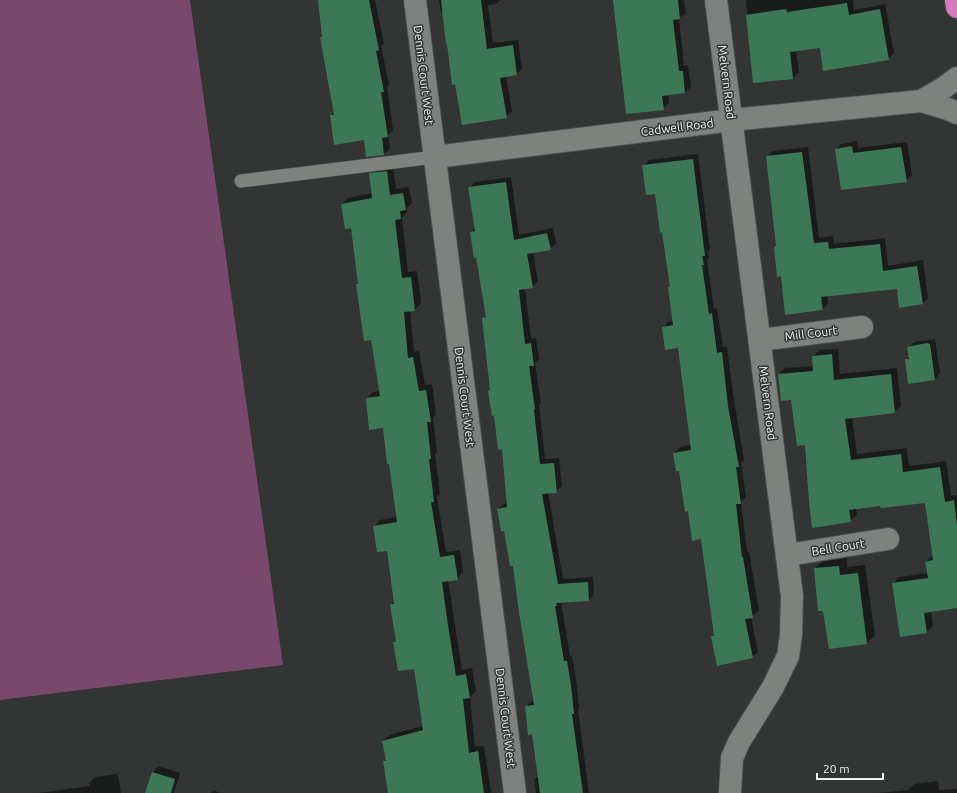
<svg xmlns="http://www.w3.org/2000/svg" width="957" height="793" viewBox="0 0 957 793" font-family="Ubuntu,sans-serif">
	<style>
		.green { fill: #79496c }
		.shadow { fill: #0007 }
		.building { fill: #3d7856 }
		.lines { fill: none; stroke-linecap: round; stroke-linejoin: round }
		.lane-casing { stroke: #4e504f; stroke-width: 14 }
		.street-casing { stroke: #4e504f; stroke-width: 24 }
		.highway-casing { stroke: #4e504f; stroke-width: 24 }
		.lane { stroke: #7e827f; stroke-width: 13 }
		.street { stroke: #7e827f; stroke-width: 22 }
		.highway { stroke: #d779be; stroke-width: 22 }
		.labels { text-anchor: middle; dominant-baseline: central; stroke-width: 3; stroke-linejoin: round; paint-order: stroke }
		.street-label { font-size: 12px; fill: #f1f3f2; stroke: #323533 }
	</style>
	<rect width="100%" height="100%" fill="#323533"/>
	<polygon class="green" points="0,0 190,0 283,665 0,700"/>
	<g class="shadow">
		<polygon points="319,0 375,0 384,44 381,46 389,85 387,87 393,130 388,135 390,148 384,154 367,156 365,139 331,116 334,113 321,37 323,35"/>
		<polygon points="439,0 501,0 496,4 488,5 493,43 518,40 522,69 517,74 506,76 512,111 506,117 443,12 441,12"/>
		<polygon points="614,0 684,0 686,13 679,18 684,66 688,66 691,87 685,92 668,94 669,103 663,109"/>
		<polygon points="746,0 853,0 854,10 885,4 894,53 888,59 820,47 796,50 799,72 793,78 753,81"/>
		<polygon points="857,141 858,148 907,142 912,175 906,181 836,149 841,144"/>
		<polygon points="808,147 819,238 833,236 834,244 885,238 888,266 923,260 928,298 923,303 898,288 827,295 828,304 823,309 777,245 767,157 773,151"/>
		<polygon points="698,154 710,249 708,252 709,258 707,260 714,309 717,308 723,347 727,347 734,400 744,460 741,463 746,497 741,502 747,552 749,552 759,611 751,617 758,652 752,657 712,637 715,634 702,538 689,510 680,470 674,453 680,447 691,445 678,347 663,328 668,322 674,321 669,287 671,286 663,231 656,193 643,166 649,160"/>
		<polygon points="393,165 396,189 409,187 412,203 407,208 407,212 402,217 408,272 417,271 421,303 415,310 410,310 414,352 419,351 425,385 432,384 436,414 433,418 437,452 435,454 440,494 437,497 446,552 460,550 463,572 457,579 448,580 454,619 462,670 472,668 476,691 470,697 475,747 484,746 491,792 490,793 389,793 384,761 387,759 383,741 389,735 423,726 414,668 395,643 396,641 391,605 395,600 388,550 374,526 380,520 397,517 384,427 367,398 373,392 380,391 372,339 357,284 359,282 352,227 342,204 348,198 372,193 370,174 376,167"/>
		<polygon points="511,177 519,235 553,228 556,243 550,249 533,252 538,281 532,287 525,288 531,339 536,338 539,359 535,363 541,403 539,404 545,459 559,458 562,486 556,492 548,492 563,579 593,577 594,594 589,600 561,601 570,656 572,656 576,679 579,707 578,709 589,793 536,793 534,780 539,776 533,733 526,706 532,701 534,701 514,565 498,509 504,504 508,503 503,448 491,389 483,318 487,315 477,256 471,233 475,228 469,188 475,182"/>
		<polygon points="935,339 940,373 935,379 906,360 909,357 908,348 914,342"/>
		<polygon points="838,349 840,374 897,368 901,406 895,412 852,417 857,454 907,448 909,466 946,461 951,496 957,495 957,607 931,611 933,626 926,632 893,584 899,577 928,573 926,562 933,555 926,502 881,505 856,508 857,515 850,521 806,444 791,399 779,374 785,368 814,366 813,357 819,350"/>
		<polygon points="847,558 847,567 865,565 875,635 867,643 824,610 815,568 823,561"/>
		<polygon points="158,766 180,773 174,793 146,793 153,772"/>
		<polygon points="118,774 121,793 38,793 90,786 89,783 95,777"/>
		<polygon points="938,781 939,790 957,789 957,793 878,793 908,790 914,784"/>
		<polygon points="214,790 220,793 211,793"/>
	</g>
	<g class="building">
		<polygon points="318,0 369,0 379,50 376,51 384,92 381,92 388,137 382,138 384,155 366,157 364,140 334,145 330,115 334,115 320,37 322,37"/>
		<polygon points="441,0 481,0 487,49 513,45 517,75 500,78 507,118 462,125 455,84 452,85 447,44 446,44"/>
		<polygon points="613,0 678,0 680,19 673,20 679,71 683,71 685,93 662,96 664,110 626,114"/>
		<polygon points="847,3 849,15 880,9 889,60 823,71 820,48 790,52 793,79 753,83 746,15 786,9 787,12"/>
		<polygon points="852,146 853,153 901,147 907,182 841,190 835,149"/>
		<polygon points="802,152 814,243 828,242 829,249 880,244 883,271 917,266 923,304 899,308 897,289 821,297 823,310 785,315 781,276 777,277 774,247 776,246 766,156"/>
		<polygon points="693,159 705,256 702,256 704,265 702,265 709,314 712,313 717,353 722,352 728,406 739,467 736,467 741,504 736,504 742,557 743,557 753,618 745,619 753,658 717,666 711,636 714,636 701,539 692,541 688,511 685,512 679,471 676,471 673,453 691,450 678,348 665,350 662,327 673,325 668,287 670,287 662,232 660,233 655,194 646,195 642,165"/>
		<polygon points="387,171 390,195 403,193 406,210 400,211 401,219 395,220 402,278 411,277 415,311 404,312 408,358 413,357 419,391 426,390 431,422 427,422 431,459 429,459 434,502 431,502 440,557 454,555 458,580 442,582 448,625 456,676 466,674 470,698 463,699 469,753 478,751 484,793 388,793 383,761 386,761 382,741 423,730 414,669 398,671 393,642 396,642 390,604 394,604 387,551 377,552 373,526 397,522 389,464 387,464 383,428 369,430 366,398 380,396 371,340 364,341 356,284 358,284 351,228 345,229 341,204 372,198 369,173"/>
		<polygon points="506,182 514,240 547,233 551,250 527,254 533,288 519,290 525,344 531,343 534,366 529,366 535,409 534,410 540,464 554,463 557,493 542,494 558,584 588,582 589,601 556,603 557,606 555,606 564,661 567,661 571,685 574,714 572,714 583,793 540,793 532,734 528,735 525,706 534,705 518,606 513,566 510,566 504,531 501,531 497,509 507,507 502,449 498,450 494,415 492,416 488,391 490,390 482,318 486,317 476,257 474,258 470,232 475,231 468,187"/>
		<polygon points="927,343 930,344 935,380 908,384 905,359 909,359 907,347"/>
		<polygon points="832,354 834,380 891,374 895,413 845,419 851,460 901,454 903,472 940,467 945,502 954,500 957,526 957,608 924,613 927,633 900,637 892,583 928,578 925,562 933,560 925,503 881,508 880,506 849,510 851,522 812,528 809,502 805,445 797,446 791,400 781,401 778,374 813,371 812,356"/>
		<polygon points="839,566 840,575 858,573 867,644 829,649 823,611 818,611 814,568"/>
		<polygon points="152,772 175,779 171,793 145,793"/>
	</g>
	<g class="lines">
		<defs>
			<polyline id="lane" points="241,181 435,157"/>
			<g id="street">
				<polyline points="415,0 515,793"/>
				<polyline points="716,0 792,596 791,635 788,656 773,687 739,742 732,758 730,793"/>
				<polyline points="921,101 942,89 957,78"/>
				<polyline points="435,157 732,120 921,101 948,109 957,113"/>
				<polyline points="760,340 862,327"/>
				<polyline points="787,555 888,539"/>
			</g>
			<polyline id="highway" points="956,0 957,7"/>
		</defs>
		<use href="#lane" class="lane-casing"/>
		<use href="#street" class="street-casing"/>
		<use href="#highway" class="highway-casing"/>
		<use href="#lane" class="lane"/>
		<use href="#street" class="street"/>
		<use href="#highway" class="highway"/>
	</g>
	<g class="labels">
		<g class="street-label">
			<text transform="translate(424 75) rotate(83)">Dennis Court West</text>
			<text transform="translate(727 82) rotate(83)">Melvern Road</text>
			<text transform="translate(677 127) rotate(-7)">Cadwell Road</text>
			<text transform="translate(811 333) rotate(-7)">Mill Court</text>
			<text transform="translate(465 397) rotate(83)">Dennis Court West</text>
			<text transform="translate(768 403) rotate(83)">Melvern Road</text>
			<text transform="translate(838 547) rotate(-9)">Bell Court</text>
			<text transform="translate(506 718) rotate(83)">Dennis Court West</text>
		</g>
	</g>
	<path d="M817 773v6h66v-6" fill="none" stroke="#f1f3f2" stroke-width="2"/>
	<text x="823" y="773" font-size="12" fill="#f1f3f2" stroke="#323533" stroke-width="3" paint-order="stroke">20 m</text>
</svg>
